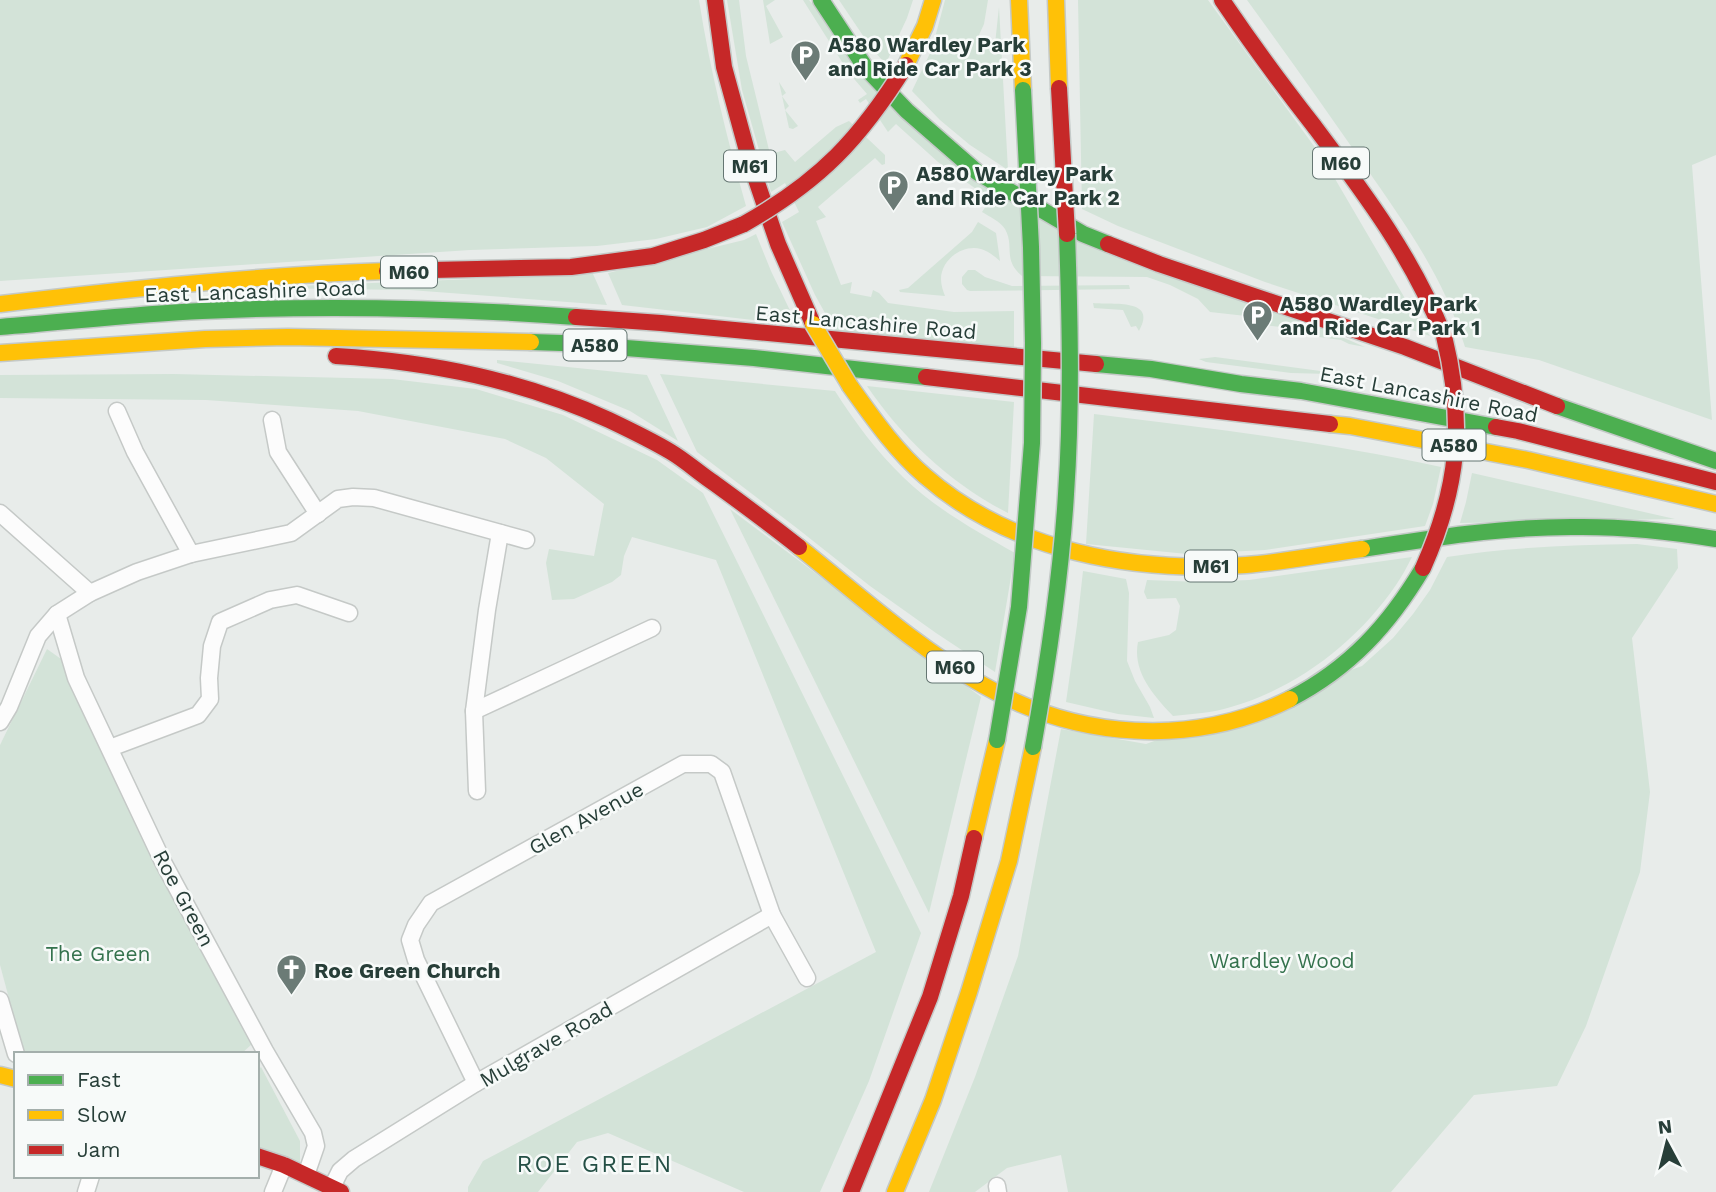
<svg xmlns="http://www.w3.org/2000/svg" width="1716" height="1192" viewBox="0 0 1716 1192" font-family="'Work Sans',sans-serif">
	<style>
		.green { fill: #d3e3d8 }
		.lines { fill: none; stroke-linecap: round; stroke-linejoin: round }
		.street-casing { stroke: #c5c9c7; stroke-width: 19 }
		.fast-casing { stroke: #c4c9c7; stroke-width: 19 }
		.slow-casing { stroke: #c4c9c7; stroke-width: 19 }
		.jam-casing { stroke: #c4c9c7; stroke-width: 19 }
		.street { stroke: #fcfcfc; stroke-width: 16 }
		.fast { stroke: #4caf50; stroke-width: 16 }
		.slow { stroke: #ffc107; stroke-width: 16 }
		.jam { stroke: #c62828; stroke-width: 16 }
		.fast-bridge-casing { stroke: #c4cac8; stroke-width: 19; stroke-linecap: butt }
		.slow-bridge-casing { stroke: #c4cac8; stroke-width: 19; stroke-linecap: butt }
		.jam-bridge-casing { stroke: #c4cac8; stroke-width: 19; stroke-linecap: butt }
		.fast-bridge { stroke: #4caf50; stroke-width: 16 }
		.slow-bridge { stroke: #ffc107; stroke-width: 16 }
		.jam-bridge { stroke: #c62828; stroke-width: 16 }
		.labels { text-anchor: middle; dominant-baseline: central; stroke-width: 5; stroke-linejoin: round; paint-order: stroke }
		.shield { fill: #f7faf9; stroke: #657672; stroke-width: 2 }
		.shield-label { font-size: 19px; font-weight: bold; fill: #273e38 }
		.poi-label { font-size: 21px; font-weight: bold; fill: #273e38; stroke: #f7faf9; text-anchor: start }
		.street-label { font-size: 21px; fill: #273e38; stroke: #f7faf9 }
		.park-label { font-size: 21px; fill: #34724d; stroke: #f7faf9 }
		.quarter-label { font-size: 24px; letter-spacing: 2px; fill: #244f45; stroke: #f7faf9 }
	</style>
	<rect width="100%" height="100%" fill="#e8ecea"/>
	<g class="green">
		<path d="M0 0H699C710 70 727 138 746 206L707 227 656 239 597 246 470 250 0 281Z"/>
		<polygon points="727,0 739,0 746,56 770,154 785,150 795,162 836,127 849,121 885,155 885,164 882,165 875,158 818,207 826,217 816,221 841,285 852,282 850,293 871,297 873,290 879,293 888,303 954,312 1014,311 1014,350 835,331 815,295 782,222 799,212 785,183 771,192 742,90"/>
		<polygon points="763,0 775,0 766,6 783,37 770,44"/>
		<path d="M803 0H809L963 174 1365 347 1349 344 1341 340 1305 335 1306 330 1264 325V318L1210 312 1198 299 1170 285 1147 277 1022 276C1002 259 1015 247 1005 229 1000 221 990 217 982 212L988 203 986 196 938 162 896 124 888 132 866 99 860 103 858 100 867 94 849 73Z"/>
		<polygon points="839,0 913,0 907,18 887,61 882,60 870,46"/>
		<polygon points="945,0 988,0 984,24 979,35 978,43 995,44 999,7 1008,170 970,145 940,120 912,91 932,49"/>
		<polygon points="1078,0 1208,0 1324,160 1410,307 1430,336 1265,282 1118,226 1082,209"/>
		<path d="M1247 0H1716V155L1692 165 1712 420 1539 360 1465 347C1443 275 1406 226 1365 166 1326 110 1287 55 1247 0Z"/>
		<polygon points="779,82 786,93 782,96 789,106 785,110 798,126 793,129 789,128"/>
		<path d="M978 222 996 233 1000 261C994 256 988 251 981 249 962 244 941 260 941 279 941 285 943 291 945 296L900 292 899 290 908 288 972 232Z"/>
		<polygon points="756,234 771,271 797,325 622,305 608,273 744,240"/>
		<polygon points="968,270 975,270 985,277 1012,286 1129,285 1130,289 970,291 967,290 962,284 962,277"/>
		<polygon points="593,274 607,305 410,290 250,288"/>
		<path d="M1093 303C1113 305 1158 298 1139 331L1136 326 1131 327 1123 310 1094 308Z"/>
		<polygon points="1215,357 1328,372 1329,374 1291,373 1206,362 1199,359"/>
		<polygon points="497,360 647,375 678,441 630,411 558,381 497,363"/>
		<polygon points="174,374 392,379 476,389 563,415 657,460 703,493 921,933 869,1081 820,1192 744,1192 608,1133 577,1142 538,1192 468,1192 468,1187 483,1161 876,952 716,560 632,537 624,556 621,575 612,582 574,599 552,600 546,563 549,549 594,556 604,504 546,458 505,439 358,411 206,400 0,398 0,375"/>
		<path d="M660 374 835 391C854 421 877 452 903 477 936 509 976 531 1015 553L995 672 936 633 870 586 798 529 697 452Z"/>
		<path d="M867 386 1014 402 1008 513C951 484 903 439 867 386Z"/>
		<path d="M1094 414C1210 428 1327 442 1441 467L1433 504 1425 526 1265 550 1187 554 1086 544Z"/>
		<polygon points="1472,473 1675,519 1460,523 1466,502"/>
		<polygon points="730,509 981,697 929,913"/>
		<path d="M1637 544 1677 549 1678 568 1632 638 1650 792 1640 872 1586 1026 1557 1086 1474 1095 1391 1192H1068L1061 1155 1007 1168 975 1192H929L975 1077 1018 956 1061 729 1146 744 1362 666 1393 638 1413 614 1430 590 1447 557C1510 547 1573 545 1637 544Z"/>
		<path d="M1412 557C1407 567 1402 576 1396 585 1357 642 1297 688 1231 707 1212 713 1192 714 1173 716 1154 696 1132 672 1138 642L1169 635 1176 630 1180 606 1176 598 1147 599 1144 592 1147 580 1200 582 1249 580Z"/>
		<polygon points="1083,571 1126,579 1129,593 1127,661 1135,681 1150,707 1154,718 1118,714 1066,702 1077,625"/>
		<polygon points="47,649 61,659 252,1044 241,1054 24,1054 0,965 0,745"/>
		<polygon points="261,1067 300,1141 300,1164 257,1148 257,1071"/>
	</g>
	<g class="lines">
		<defs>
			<g id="street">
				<polyline points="117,411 135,452 191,554"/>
				<polyline points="272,420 278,452 318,514"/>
				<polyline points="0,513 90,593"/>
				<polyline points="57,614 76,678 163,862 265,1051 313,1133 316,1146 306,1175"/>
				<polyline points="474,711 652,628"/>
				<polyline points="0,722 9,707 38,636 57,614 90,593 137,572 191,554 291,533 338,499 353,497 374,498 526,540"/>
				<polyline points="110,748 198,715 210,699 209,678 212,646 220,622 270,600 297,595 349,613"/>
				<polyline points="477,791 474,711 487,610 500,533"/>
				<polyline points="0,1000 16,1054"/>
				<polyline points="476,1083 416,960 410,940 416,925 431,903 683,764 711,764 722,772 772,915 807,978"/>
				<polyline points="997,1186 998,1192"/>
				<polyline points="332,1187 340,1171 354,1159 476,1083 772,915"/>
				<polyline points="86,1192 91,1176"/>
				<polyline points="273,1192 284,1165"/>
			</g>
			<g id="fast">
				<polyline points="821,0 865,67 907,111 977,172 1083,234 1108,244"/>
				<path d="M0 327C67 322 135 314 202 311 326 305 452 308 576 317"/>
				<polyline points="531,342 562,343 754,358 926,377"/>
				<polyline points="1096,364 1151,369 1241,384 1301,391 1496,427"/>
				<polyline points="1557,406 1716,461"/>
				<path d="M1362 549C1432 538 1501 527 1571 527 1620 526 1668 531 1716 539"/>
				<path d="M1290 699C1350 668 1389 625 1423 568"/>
			</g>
			<g id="slow">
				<polyline points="1019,0 1023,90"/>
				<polyline points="1056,0 1059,88"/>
				<polyline points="906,65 925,26 933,0"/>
				<path d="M0 304C129 289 258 275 387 271"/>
				<polyline points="0,353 205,339 288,337 531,342"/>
				<path d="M850 386C873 418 895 450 925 476 1012 552 1134 573 1246 565 1285 562 1324 554 1362 549"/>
				<polyline points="1330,424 1350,426 1528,460 1716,504"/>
				<path d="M799 547C859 595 916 647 983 685 1076 739 1192 748 1290 699"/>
				<polyline points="974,838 997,740"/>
				<polyline points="0,1075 16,1079"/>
				<polyline points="895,1192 933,1100 969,992 1009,861 1033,747"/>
			</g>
			<g id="jam">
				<polyline points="715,0 724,67 750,162 778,244 813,324"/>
				<path d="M1222 0C1251 43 1282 85 1314 126 1365 194 1412 256 1444 336"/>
				<polyline points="1108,244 1159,264 1405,347 1557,406"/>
				<polyline points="387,271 571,267 653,256 704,240 744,224"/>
				<polyline points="576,317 661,323 1096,364"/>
				<path d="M336 356C432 362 521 380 609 420 630 430 651 440 671 452 686 461 699 473 714 483 743 504 771 525 799 547"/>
				<polyline points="926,377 1330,424"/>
				<polyline points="1496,427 1518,431 1716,482"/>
				<polyline points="257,1156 284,1165 341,1192"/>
				<polyline points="851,1192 930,997 961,896 974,838"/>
			</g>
		</defs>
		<use href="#street" class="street-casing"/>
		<use href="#fast" class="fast-casing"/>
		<use href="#slow" class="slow-casing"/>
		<use href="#jam" class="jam-casing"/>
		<use href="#street" class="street"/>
		<use href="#fast" class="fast"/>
		<use href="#slow" class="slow"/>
		<use href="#jam" class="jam"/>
		<defs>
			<g id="fast-bridge">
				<polyline points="997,740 1019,607 1032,443 1033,343 1031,247 1023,90"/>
				<path d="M1033 747C1048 663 1061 579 1066 494 1072 408 1070 321 1067 234"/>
			</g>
			<polyline id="slow-bridge" points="813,324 850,386"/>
			<g id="jam-bridge">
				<polyline points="1059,88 1067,234"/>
				<path d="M744 224C820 181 860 139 906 65"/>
				<path d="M1423 568C1459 487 1465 422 1444 336"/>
			</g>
		</defs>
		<use href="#fast-bridge" class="fast-bridge-casing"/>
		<use href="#slow-bridge" class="slow-bridge-casing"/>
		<use href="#jam-bridge" class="jam-bridge-casing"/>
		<use href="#fast-bridge" class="fast-bridge"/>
		<use href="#slow-bridge" class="slow-bridge"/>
		<use href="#jam-bridge" class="jam-bridge"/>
	</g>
	<defs>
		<symbol id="parking-pin" viewBox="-11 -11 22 30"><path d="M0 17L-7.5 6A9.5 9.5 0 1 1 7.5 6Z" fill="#6b7b76" stroke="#f7faf9"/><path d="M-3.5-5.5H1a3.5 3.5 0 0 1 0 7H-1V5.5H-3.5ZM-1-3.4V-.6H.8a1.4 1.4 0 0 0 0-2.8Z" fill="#fff"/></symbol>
		<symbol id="church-pin" viewBox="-11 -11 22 30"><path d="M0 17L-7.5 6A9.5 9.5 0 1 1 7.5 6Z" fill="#6b7b76" stroke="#f7faf9"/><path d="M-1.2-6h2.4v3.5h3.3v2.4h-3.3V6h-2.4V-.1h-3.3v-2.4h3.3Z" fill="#fff"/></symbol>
	</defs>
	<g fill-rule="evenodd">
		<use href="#parking-pin" x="788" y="38" width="35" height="47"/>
		<use href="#parking-pin" x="876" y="168" width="35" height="47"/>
		<use href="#parking-pin" x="1240" y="298" width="35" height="47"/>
		<use href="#church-pin" x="274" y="952" width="35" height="47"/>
	</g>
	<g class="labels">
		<g class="shield">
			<rect x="1313" y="147.5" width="56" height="31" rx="5"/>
			<rect x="724" y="150.5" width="52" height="31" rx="5"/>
			<rect x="381" y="256.5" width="56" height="31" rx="5"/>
			<rect x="563.5" y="329.5" width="63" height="31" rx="5"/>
			<rect x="1422.5" y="429.5" width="63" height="31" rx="5"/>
			<rect x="1185" y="550.5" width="52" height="31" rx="5"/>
			<rect x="927" y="651.5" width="56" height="31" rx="5"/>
		</g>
		<g class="shield-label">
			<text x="1341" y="163">M60</text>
			<text x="750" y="166">M61</text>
			<text x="409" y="272">M60</text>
			<text x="595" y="345">A580</text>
			<text x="1454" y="445">A580</text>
			<text x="1211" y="566">M61</text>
			<text x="955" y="667">M60</text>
		</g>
		<g class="poi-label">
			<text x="828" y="44">A580 Wardley Park<tspan x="828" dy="24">and Ride Car Park 3</tspan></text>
			<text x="916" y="173">A580 Wardley Park<tspan x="916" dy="24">and Ride Car Park 2</tspan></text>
			<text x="1280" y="303">A580 Wardley Park<tspan x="1280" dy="24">and Ride Car Park 1</tspan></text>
			<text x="314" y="970">Roe Green Church</text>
		</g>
		<g class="street-label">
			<text transform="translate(255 291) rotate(-2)">East Lancashire Road</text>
			<text transform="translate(866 322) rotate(5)">East Lancashire Road</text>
			<text transform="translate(1429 394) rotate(11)">East Lancashire Road</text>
			<text transform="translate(586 818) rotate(-29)">Glen Avenue</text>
			<text transform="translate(184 898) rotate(62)">Roe Green</text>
			<text transform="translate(546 1044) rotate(-30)">Mulgrave Road</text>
		</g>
		<g class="park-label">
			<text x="98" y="953">The Green</text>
			<text x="1282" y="960">Wardley Wood</text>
		</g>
		<g class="quarter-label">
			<text x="595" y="1164">ROE GREEN</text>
		</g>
	</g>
	<rect x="14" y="1052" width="245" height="126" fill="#f7faf9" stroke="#a4afac" stroke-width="2"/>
	<rect x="28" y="1075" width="35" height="10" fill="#4caf50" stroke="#a4afac" stroke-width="2"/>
	<text x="77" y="1087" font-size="21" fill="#273e38">Fast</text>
	<rect x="28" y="1110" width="35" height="10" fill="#ffc107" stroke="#a4afac" stroke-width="2"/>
	<text x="77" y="1122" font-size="21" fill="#273e38">Slow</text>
	<rect x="28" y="1145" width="35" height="10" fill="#c62828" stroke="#a4afac" stroke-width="2"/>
	<text x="77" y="1157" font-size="21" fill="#273e38">Jam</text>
	<g transform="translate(1667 1143) rotate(353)" stroke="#f7faf9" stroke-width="5" paint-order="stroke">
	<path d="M0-5L12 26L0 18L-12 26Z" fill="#273e38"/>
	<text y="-10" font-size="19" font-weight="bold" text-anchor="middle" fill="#273e38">N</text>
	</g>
</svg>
